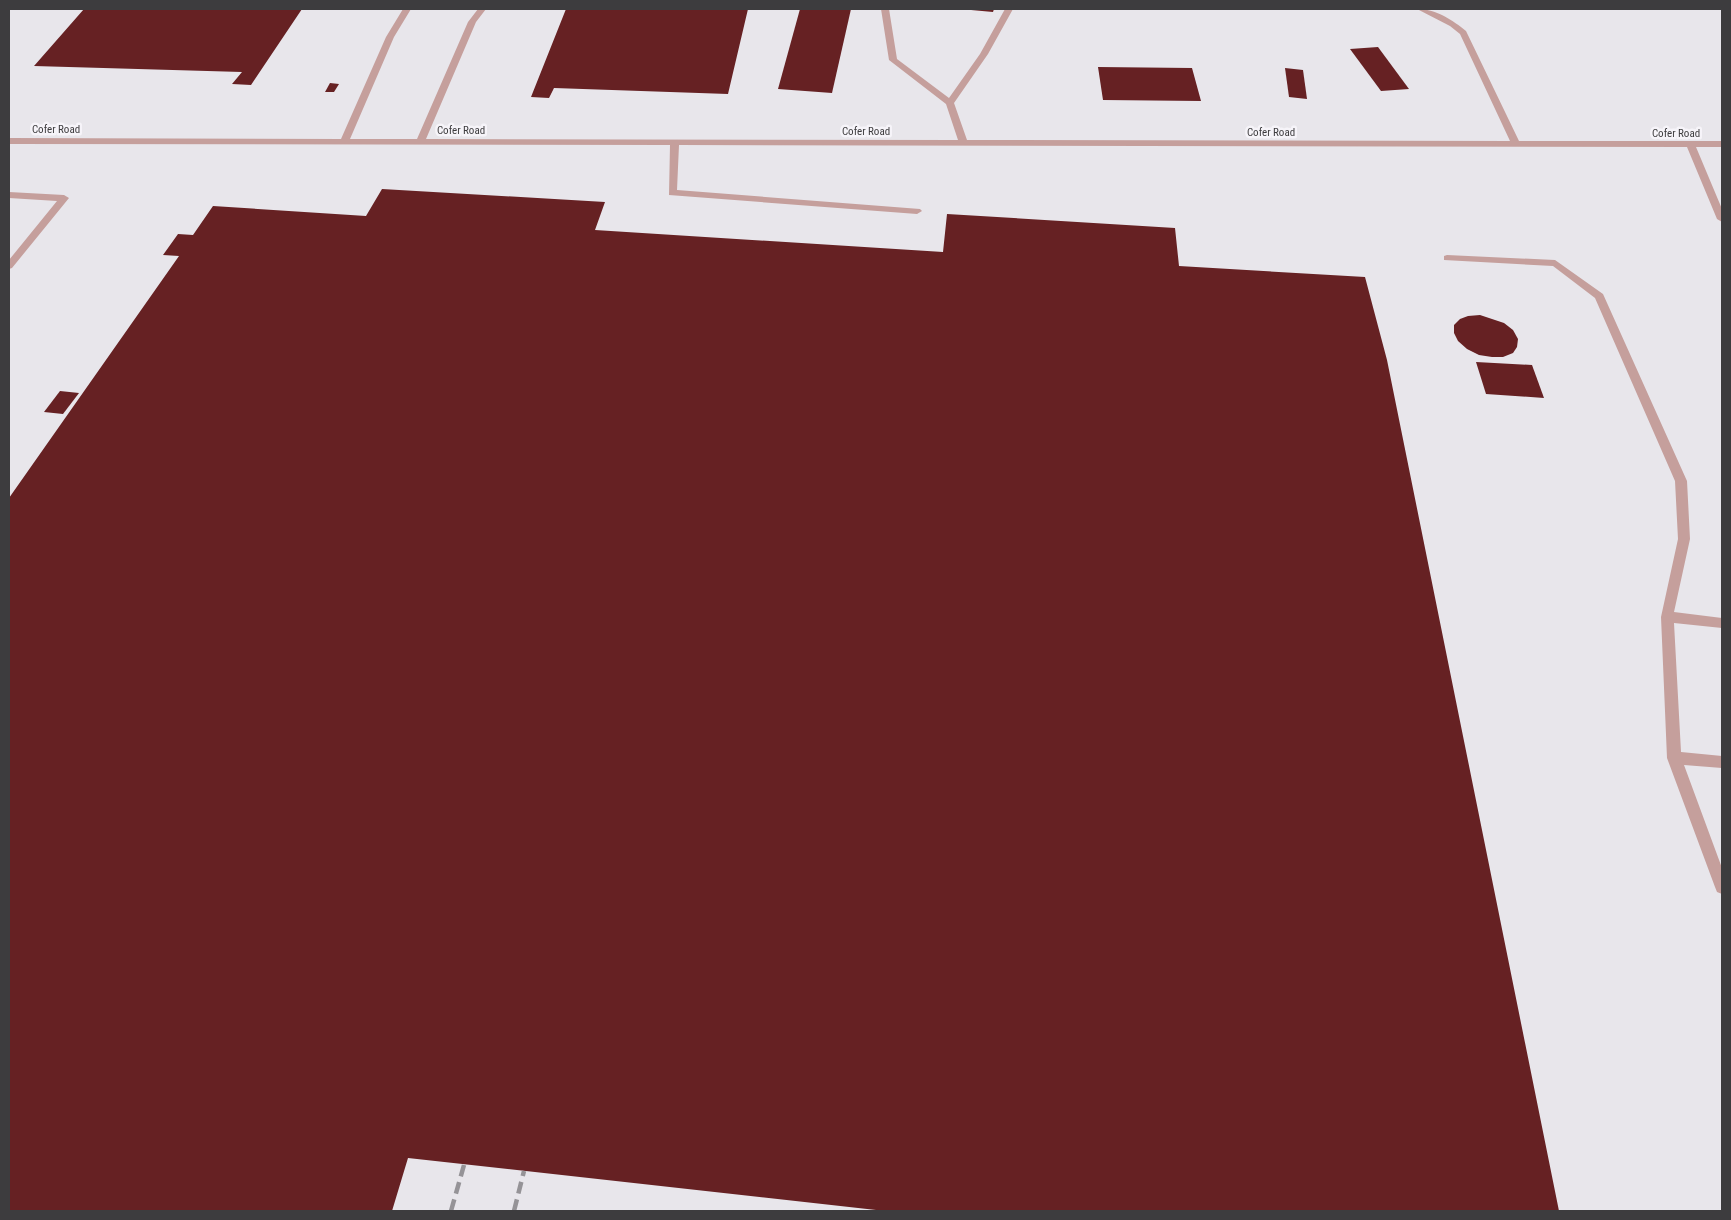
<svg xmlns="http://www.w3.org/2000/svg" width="1731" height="1220" viewBox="0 0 1731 1220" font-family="'Roboto Condensed',sans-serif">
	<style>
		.building { fill: #662123 }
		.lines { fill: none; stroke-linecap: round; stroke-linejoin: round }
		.minor { fill: #c59f9c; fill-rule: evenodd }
		.rail { stroke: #959397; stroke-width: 4.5; stroke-dasharray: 12 6; stroke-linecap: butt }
		.labels { text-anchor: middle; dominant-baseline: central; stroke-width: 5; stroke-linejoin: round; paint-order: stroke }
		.far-street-label { font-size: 11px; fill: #3d3c3e; stroke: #f6f4f9 }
	</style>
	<rect width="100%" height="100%" fill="#e8e6eb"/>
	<g class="building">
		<polygon points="84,9 302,9 251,85 232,84 242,72 34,66"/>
		<polygon points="566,9 748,9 728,94 554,88 549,98 531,97"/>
		<polygon points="800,9 851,9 832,93 778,89"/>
		<polygon points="960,9 994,9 993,12"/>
		<polygon points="1378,47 1409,89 1381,91 1350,49"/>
		<polygon points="1098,67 1192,68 1201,101 1103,100"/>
		<polygon points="1285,68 1303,70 1307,99 1289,97"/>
		<polygon points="330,83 339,84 334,92 325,92"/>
		<polygon points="382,189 605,202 595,230 943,252 947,214 1175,228 1179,266 1365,277 1387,360 1559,1211 885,1211 408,1158 392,1211 9,1211 9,498 179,256 163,255 178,234 193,235 213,206 366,216"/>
		<polygon points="1480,315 1504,323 1513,330 1518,339 1517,347 1513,353 1503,357 1492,357 1479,355 1467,349 1458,341 1454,333 1454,325 1460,319 1468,316"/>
		<polygon points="1476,362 1532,365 1544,398 1486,394"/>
		<polygon points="60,391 79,393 63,414 44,412"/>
	</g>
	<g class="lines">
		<g class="minor">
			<path d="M403 9H411L394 37 350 139H417L468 22 478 9H486L476 22 426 139 958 140 946 104 889 60 881 9H889L897 59 949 98 980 54 1005 9H1013L988 54 954 103 967 140 1510 141 1460 34 1450 26 1417 9C1434 8 1453 20 1466 31L1519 141H1722V147H1696L1722 209V222L1717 219 1687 147 679 145 677 190 920 209 922 211 917 214 669 195 670 145 9 144V138L341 139 386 37Z"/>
			<polygon points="9,192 64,195 69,198 12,268 9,269 9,260 57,201 9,198"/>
			<polygon points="1447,255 1555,260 1603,294 1687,481 1690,539 1674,612 1722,618 1722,628 1674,623 1681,752 1722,756 1722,768 1684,765 1722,868 1722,894 1717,892 1715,887 1667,758 1661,617 1678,539 1675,481 1595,298 1553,266 1444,260 1444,256"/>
		</g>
		<g class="rail">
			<polyline points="451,1211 464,1165"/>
			<polyline points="514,1211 524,1171"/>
		</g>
	</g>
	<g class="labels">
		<g class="far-street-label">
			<text x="56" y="129">Cofer Road</text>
			<text x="461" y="130">Cofer Road</text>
			<text x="866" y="131">Cofer Road</text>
			<text x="1271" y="132">Cofer Road</text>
			<text x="1676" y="133">Cofer Road</text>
		</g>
	</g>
	<rect width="1731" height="1220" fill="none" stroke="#3d3c3e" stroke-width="20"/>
</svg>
